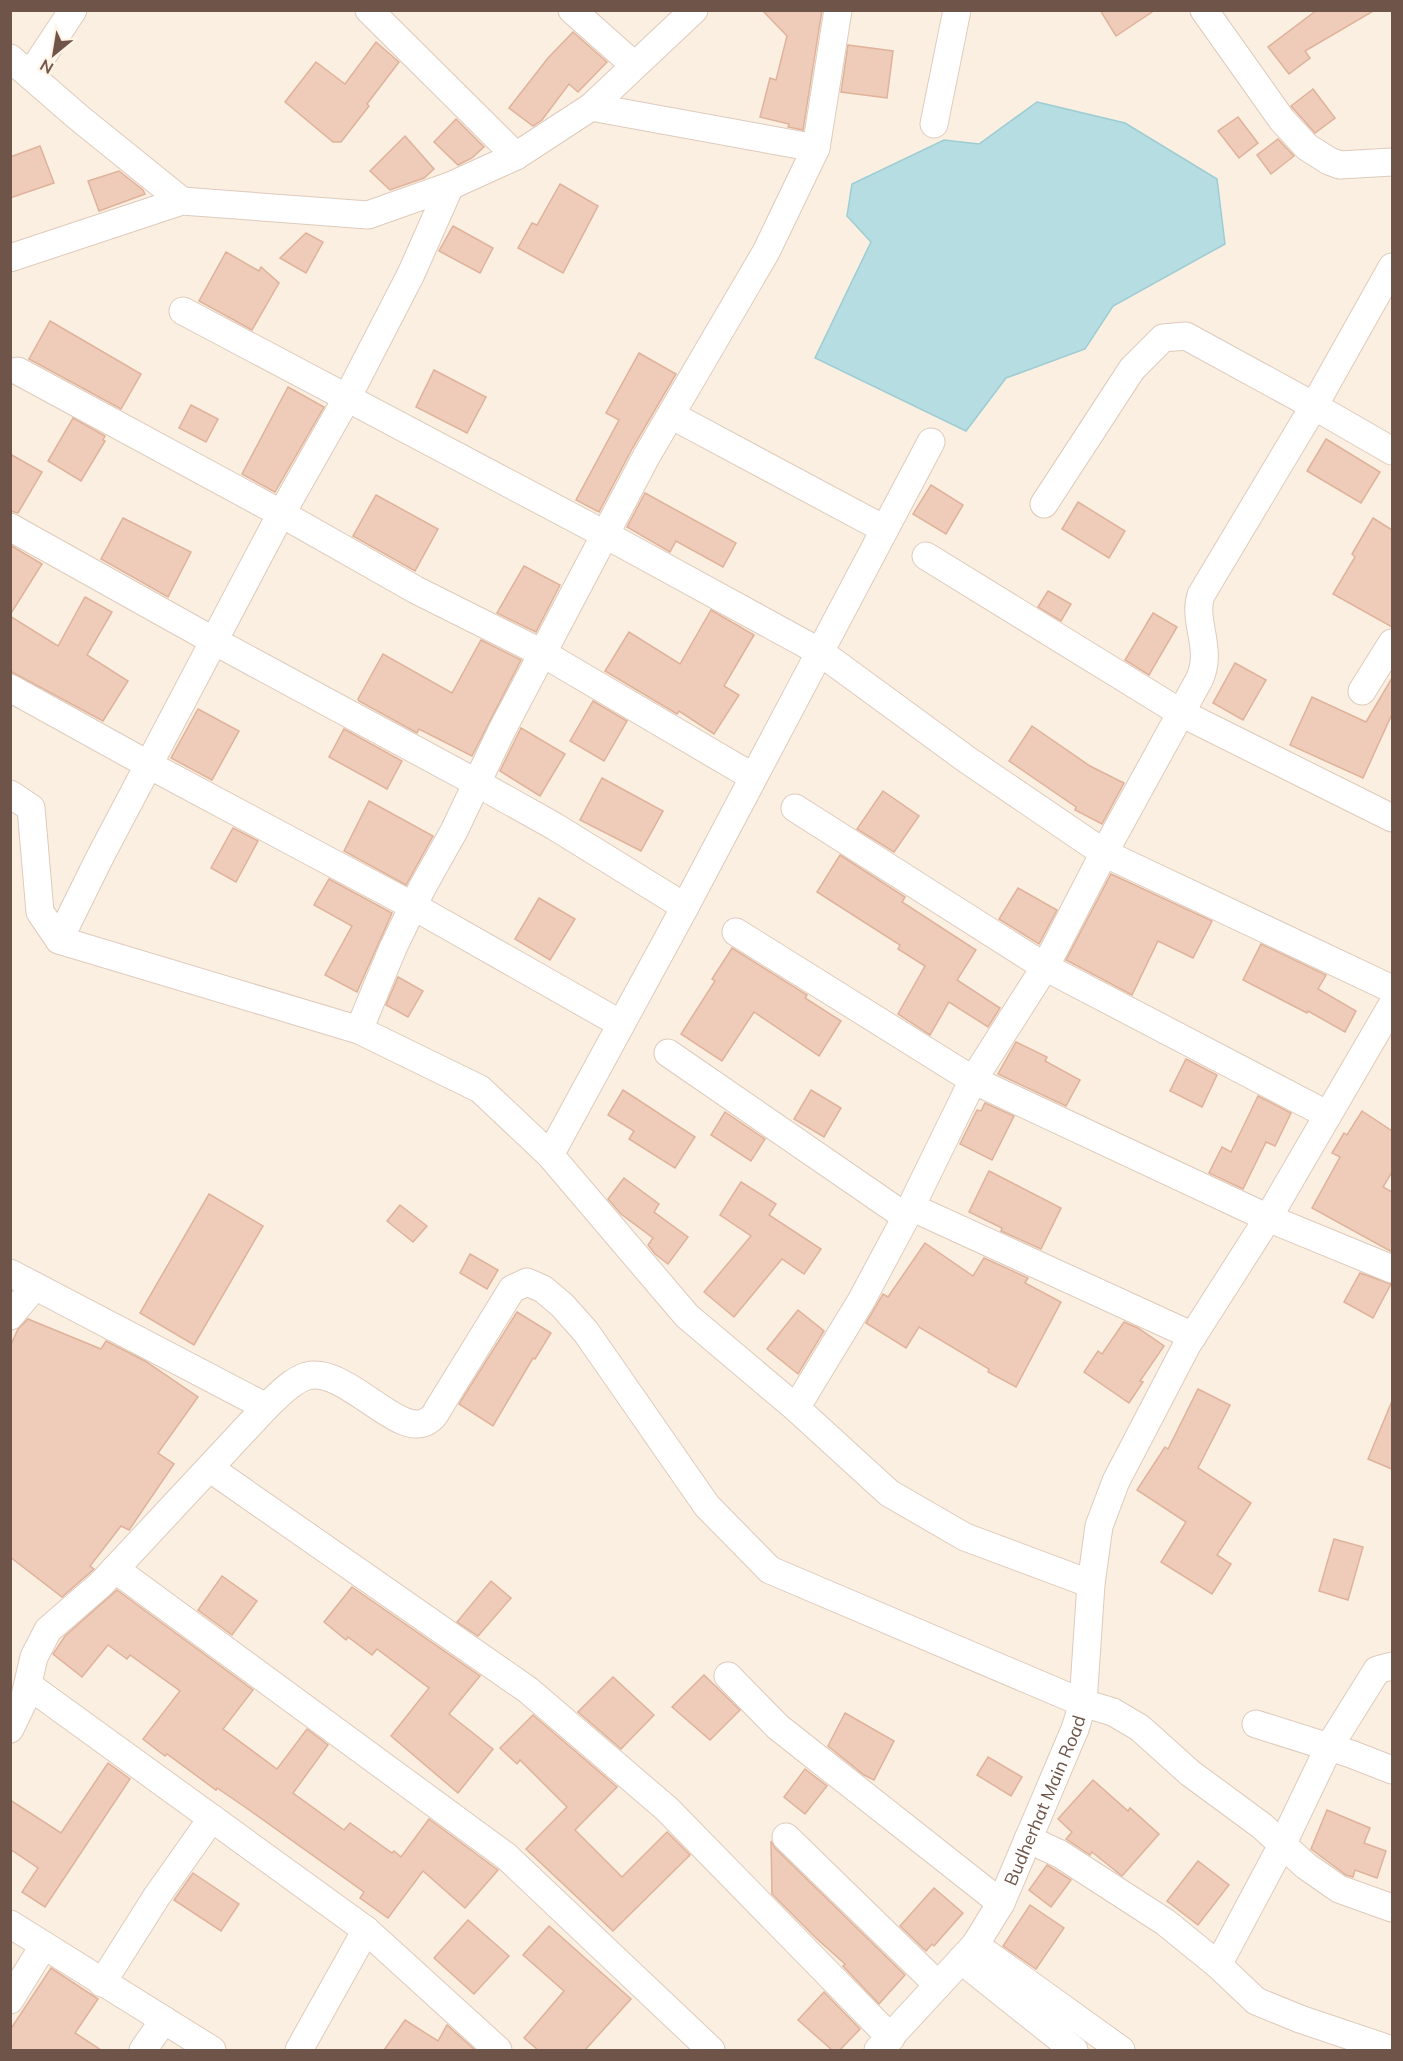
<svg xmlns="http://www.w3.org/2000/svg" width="1403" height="2061" viewBox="0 0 1403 2061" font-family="Mulish,sans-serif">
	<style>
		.water { fill: #b6dde2; stroke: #9dcdd3; stroke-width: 1.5 }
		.building { fill: #eeccb9; stroke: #e0b29b; stroke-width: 1.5 }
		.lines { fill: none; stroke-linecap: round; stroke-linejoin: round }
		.street-casing { stroke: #decbbd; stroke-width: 29 }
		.street { stroke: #fff; stroke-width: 27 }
		.labels { text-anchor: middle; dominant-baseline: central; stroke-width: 6; stroke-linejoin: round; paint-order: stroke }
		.street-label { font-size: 18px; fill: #6f5549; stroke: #fef3e5 }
	</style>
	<rect width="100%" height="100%" fill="#faefe0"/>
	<polygon class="water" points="1037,102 1125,123 1217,179 1225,244 1113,306 1085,349 1006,378 966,431 815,358 871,242 847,216 852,184 944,140 979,144"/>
	<g class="building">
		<polygon points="762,10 822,10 803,130 788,127 789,124 760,117 770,78 776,80 787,36"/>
		<polygon points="1100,10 1155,10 1116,36"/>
		<polygon points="1317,10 1375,10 1305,51 1310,58 1289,74 1268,47"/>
		<polygon points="573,32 607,62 578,92 569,84 542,120 533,126 509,108 548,58"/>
		<polygon points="376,42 399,62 367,104 369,106 341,142 333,142 285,102 316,62 345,84"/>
		<polygon points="848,45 893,51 887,98 841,92"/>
		<polygon points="1313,89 1335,118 1315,133 1291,106"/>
		<polygon points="1238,117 1258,143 1239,158 1218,131"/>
		<polygon points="456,119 484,147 472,158 458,165 434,142"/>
		<polygon points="405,136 434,169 424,178 390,190 370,171"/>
		<polygon points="1278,139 1294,156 1271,174 1257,155"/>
		<polygon points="40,146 54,183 10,198 10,157"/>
		<polygon points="119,171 143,190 145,194 99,211 88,181"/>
		<polygon points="560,184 598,206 563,273 518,248 532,223 537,225"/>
		<polygon points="453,226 493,248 480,273 439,251"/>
		<polygon points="306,233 323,242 306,273 280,258"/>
		<polygon points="226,252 259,271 261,267 279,283 252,330 199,301"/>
		<polygon points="50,321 141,374 121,409 29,359"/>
		<polygon points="639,353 676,374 632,449 599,512 576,500 619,420 606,413"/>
		<polygon points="434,370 486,397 467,433 416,407"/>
		<polygon points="288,387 324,407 275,492 242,474"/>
		<polygon points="191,405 218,419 206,442 179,428"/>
		<polygon points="73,418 105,436 103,440 105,441 81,481 48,461"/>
		<polygon points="1326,439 1380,472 1361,503 1307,471"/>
		<polygon points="10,454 42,472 18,513 10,511"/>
		<polygon points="931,485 963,505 946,534 913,514"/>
		<polygon points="645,493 736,543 723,567 676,541 670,552 627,527"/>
		<polygon points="376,495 438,529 415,571 353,536"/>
		<polygon points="1078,502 1125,531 1109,558 1062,529"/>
		<polygon points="123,518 191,552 168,597 101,559"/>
		<polygon points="1373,518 1392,530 1392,627 1333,594 1355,557 1352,554"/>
		<polygon points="10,545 42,564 10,615"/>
		<polygon points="524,566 560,585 536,632 497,613"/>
		<polygon points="1048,591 1071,604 1061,621 1038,607"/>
		<polygon points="85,597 112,612 87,655 128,681 103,721 10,671 10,616 58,646"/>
		<polygon points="711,610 754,635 724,686 739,695 714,734 679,711 677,714 605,671 629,632 680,664"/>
		<polygon points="1153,613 1177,627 1149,675 1125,660"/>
		<polygon points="481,640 521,660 472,756 419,729 417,733 359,701 358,699 383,654 452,693"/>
		<polygon points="1235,663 1266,680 1243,720 1213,703"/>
		<polygon points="1392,678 1392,714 1363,778 1290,745 1312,697 1366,722"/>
		<polygon points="593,701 627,721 604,761 570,741"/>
		<polygon points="198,709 239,731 212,780 171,758"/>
		<polygon points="1032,726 1090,766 1124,783 1102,824 1075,810 1076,807 1009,761"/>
		<polygon points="521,728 565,754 540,796 500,771"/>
		<polygon points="344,729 402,761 387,789 329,757"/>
		<polygon points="602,778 663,811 641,851 580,820"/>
		<polygon points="883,791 919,816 894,852 857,829"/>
		<polygon points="369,801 433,836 406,885 344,851"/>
		<polygon points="233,828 258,841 236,882 211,868"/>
		<polygon points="840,855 905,897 902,902 976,950 957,980 1000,1008 988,1027 949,1002 930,1035 898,1014 925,966 898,949 900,945 817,892"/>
		<polygon points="1111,874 1212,921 1193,958 1158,941 1132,995 1066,960"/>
		<polygon points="329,879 392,913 357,992 325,975 352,926 314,905"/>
		<polygon points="1018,888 1057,910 1039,944 999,919"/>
		<polygon points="539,898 575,919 550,960 515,939"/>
		<polygon points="1261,944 1326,975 1318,989 1356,1011 1345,1032 1308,1011 1307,1013 1243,980"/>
		<polygon points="732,948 807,995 805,998 841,1021 819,1056 754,1012 722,1061 681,1034 715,981 712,979"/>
		<polygon points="398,977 423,991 408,1017 386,1005"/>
		<polygon points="1016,1042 1047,1057 1045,1061 1080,1080 1066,1106 998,1074"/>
		<polygon points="1186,1059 1217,1075 1202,1107 1170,1091"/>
		<polygon points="623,1090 695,1137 675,1168 629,1139 634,1131 608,1115"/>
		<polygon points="811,1090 841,1108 824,1137 794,1119"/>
		<polygon points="1258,1096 1291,1113 1275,1146 1266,1142 1243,1189 1209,1173 1222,1147 1231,1152"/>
		<polygon points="985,1103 1014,1116 992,1160 960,1144 977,1110 981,1111"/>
		<polygon points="1362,1111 1392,1131 1392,1172 1383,1187 1392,1192 1392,1252 1312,1208 1340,1157 1332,1153 1344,1133 1347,1135"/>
		<polygon points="725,1112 765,1139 751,1161 711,1135"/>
		<polygon points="989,1171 1061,1208 1041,1249 1001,1231 1002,1228 969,1212"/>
		<polygon points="624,1178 659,1204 654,1212 688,1237 668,1264 655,1254 648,1245 653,1238 621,1214 608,1199"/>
		<polygon points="741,1182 776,1204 769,1215 821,1249 804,1274 782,1259 734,1317 704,1292 751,1236 720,1215"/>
		<polygon points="209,1194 263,1226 194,1345 140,1313"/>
		<polygon points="400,1205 427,1226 413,1242 387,1221"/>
		<polygon points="925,1243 973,1276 984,1258 1028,1278 1025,1283 1061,1302 1016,1387 988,1372 989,1369 919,1327 906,1348 866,1323 883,1294 888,1297"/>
		<polygon points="470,1254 498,1270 487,1289 460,1273"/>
		<polygon points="1360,1273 1391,1284 1373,1318 1344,1302"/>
		<polygon points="798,1310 824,1331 798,1374 767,1349"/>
		<polygon points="517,1312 551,1333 535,1359 533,1358 493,1426 459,1404"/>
		<polygon points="28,1319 101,1349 106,1341 145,1361 198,1397 158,1453 174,1464 129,1530 121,1526 90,1566 94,1569 62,1597 10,1557 10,1347 18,1329"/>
		<polygon points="1124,1322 1138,1328 1164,1346 1140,1381 1143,1382 1129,1403 1084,1372 1098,1351 1102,1354"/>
		<polygon points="1198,1389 1230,1405 1198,1468 1251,1503 1217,1555 1231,1564 1212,1594 1161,1562 1186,1522 1137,1490 1165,1447 1168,1449"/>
		<polygon points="1392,1401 1392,1469 1368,1459"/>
		<polygon points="1334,1539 1363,1547 1348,1600 1319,1591"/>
		<polygon points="222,1576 257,1601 232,1635 198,1610"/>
		<polygon points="491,1581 511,1598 478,1636 457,1622"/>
		<polygon points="352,1587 480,1676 449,1714 493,1749 458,1793 391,1736 429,1688 377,1649 372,1655 348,1637 346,1640 324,1622"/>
		<polygon points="117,1590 253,1690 223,1729 277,1769 307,1729 328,1745 293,1793 344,1830 350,1823 392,1853 394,1851 401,1857 429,1819 498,1870 465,1908 423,1871 388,1918 360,1898 364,1892 245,1807 217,1788 216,1790 167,1754 165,1756 143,1739 180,1691 130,1655 127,1659 108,1645 82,1677 53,1654 65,1636"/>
		<polygon points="704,1675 740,1710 710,1740 672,1707"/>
		<polygon points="613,1677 654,1715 621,1749 578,1712"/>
		<polygon points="845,1713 894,1741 874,1780 864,1775 828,1746"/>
		<polygon points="533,1715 617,1787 575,1830 622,1877 667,1832 690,1855 613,1931 526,1849 567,1807 520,1760 517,1764 500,1748"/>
		<polygon points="988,1757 1022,1777 1011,1796 977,1775"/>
		<polygon points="108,1763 130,1779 45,1907 22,1892 38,1868 10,1849 10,1800 61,1833"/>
		<polygon points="805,1769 827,1786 805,1814 784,1797"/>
		<polygon points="1093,1780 1128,1811 1130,1808 1159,1834 1122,1876 1092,1852 1090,1855 1066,1839 1072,1832 1058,1819"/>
		<polygon points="1327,1810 1370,1828 1364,1843 1386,1851 1377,1878 1355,1870 1353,1877 1346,1875 1311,1849"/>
		<polygon points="771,1841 775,1848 905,1975 879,2004 843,1966 845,1964 816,1938 772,1894"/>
		<polygon points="1198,1861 1229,1885 1198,1925 1167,1901"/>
		<polygon points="1047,1865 1071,1880 1051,1907 1029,1890"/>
		<polygon points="193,1873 239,1904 221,1931 174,1900"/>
		<polygon points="934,1888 963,1913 934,1946 932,1944 926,1951 900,1926"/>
		<polygon points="1030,1905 1064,1928 1036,1969 1003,1946"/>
		<polygon points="468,1920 509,1956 474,1994 434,1958"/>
		<polygon points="549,1926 631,1999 585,2050 538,2050 524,2038 564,1991 523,1955"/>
		<polygon points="51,1968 98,1999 75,2033 101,2050 10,2050 10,2030"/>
		<polygon points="824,1992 860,2029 840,2050 832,2050 798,2020"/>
		<polygon points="405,2020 438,2041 447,2025 475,2050 384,2050"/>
	</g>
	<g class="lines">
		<defs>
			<g id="street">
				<polyline points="369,10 516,156"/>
				<polyline points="572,10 634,65"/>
				<polyline points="1204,10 1282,120 1307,147 1329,161 1340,165 1392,162"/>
				<polyline points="10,58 78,117 182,201"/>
				<polyline points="30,75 73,10"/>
				<polyline points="591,107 816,148"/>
				<polyline points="934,124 957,10"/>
				<polyline points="10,258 182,201 368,215 450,186 516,156 591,107 694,10"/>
				<polyline points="183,311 606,535 820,652 966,759 1104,853 1392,989"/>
				<polyline points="18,371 282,514 416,590 544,654 753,777"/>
				<polyline points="671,415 884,529"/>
				<polyline points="1044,504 1132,369 1163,338 1186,336 1314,406 1392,451"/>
				<polyline points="10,527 214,641 477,783 554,826 685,907"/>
				<polyline points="926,556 1181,713 1392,818"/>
				<polyline points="10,688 149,765 413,906 621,1024"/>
				<polyline points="1362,691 1392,643"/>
				<polyline points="10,794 31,808 40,912 59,940 359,1030 480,1089 550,1155 687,1316 796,1408 889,1493 965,1537 1091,1584"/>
				<polyline points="795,808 1045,967 1328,1115"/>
				<polyline points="736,932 973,1080 1268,1218 1392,1269"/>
				<polyline points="59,940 100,857 275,525 347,398 411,274 450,186"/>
				<polyline points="359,1030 393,948 422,888 454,831 502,730 646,457 766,252 816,148 838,10"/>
				<polyline points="668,1053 906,1217"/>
				<polyline points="550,1155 685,907 931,442"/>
				<polyline points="911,1207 1193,1336"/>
				<polyline points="10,1273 266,1407"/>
				<polyline points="10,1316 35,1286"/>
				<path d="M796 1408 861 1301 906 1217 973 1080 1045 967 1104 853 1199 680C1214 649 1192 622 1201 595L1314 406 1392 267"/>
				<polyline points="212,1467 218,1474 528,1690 667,1809 891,2038"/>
				<polyline points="115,1569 506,1856 711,2050"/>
				<polyline points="728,1676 778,1727 1001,1903"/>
				<polyline points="28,1685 366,1930 498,2050"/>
				<polyline points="1256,1724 1351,1754 1392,1770"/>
				<path d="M10 1729 24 1700 34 1657 48 1630 101 1584 266 1407C278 1396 291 1381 307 1376 347 1366 400 1442 429 1420 433 1418 436 1413 438 1409L512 1289 527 1282 543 1289 562 1305 586 1332 707 1506 770 1570 1083 1703 1113 1712 1140 1728 1190 1773 1262 1826 1306 1866 1339 1889 1392 1908"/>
				<polyline points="786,1837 938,1985"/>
				<polyline points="1028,1839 1060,1854 1165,1922 1218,1965 1256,2001 1300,2019 1392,2050"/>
				<polyline points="10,1924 212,2050"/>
				<polyline points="975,1945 1121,2050"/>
				<polyline points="961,1960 1074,2050"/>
				<polyline points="1218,1965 1282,1845 1329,1747 1377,1670 1392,1666"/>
				<polyline points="102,1983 157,1896 212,1818"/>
				<polyline points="10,2000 44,1945"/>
				<polyline points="143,2050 164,2020"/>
				<polyline points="299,2050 366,1930"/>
				<path id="s1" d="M878 2050 975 1945 1001 1903 1075 1729 1083 1703 1091 1584 1099 1526 1116 1481 1187 1345 1268 1218 1392 1005"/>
			</g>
		</defs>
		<use href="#street" class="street-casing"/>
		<use href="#street" class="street"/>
	</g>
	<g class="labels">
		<g class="street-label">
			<text stroke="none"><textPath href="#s1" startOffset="304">Budherhat Main Road</textPath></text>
		</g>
	</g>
	<rect width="1403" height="2061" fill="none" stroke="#6f5549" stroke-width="24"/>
	<g transform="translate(54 54) rotate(210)" stroke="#fef3e5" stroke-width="4.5" paint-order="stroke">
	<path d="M0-4.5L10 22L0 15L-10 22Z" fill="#6f5549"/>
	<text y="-9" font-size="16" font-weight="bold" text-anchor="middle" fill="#6f5549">N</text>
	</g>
</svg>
